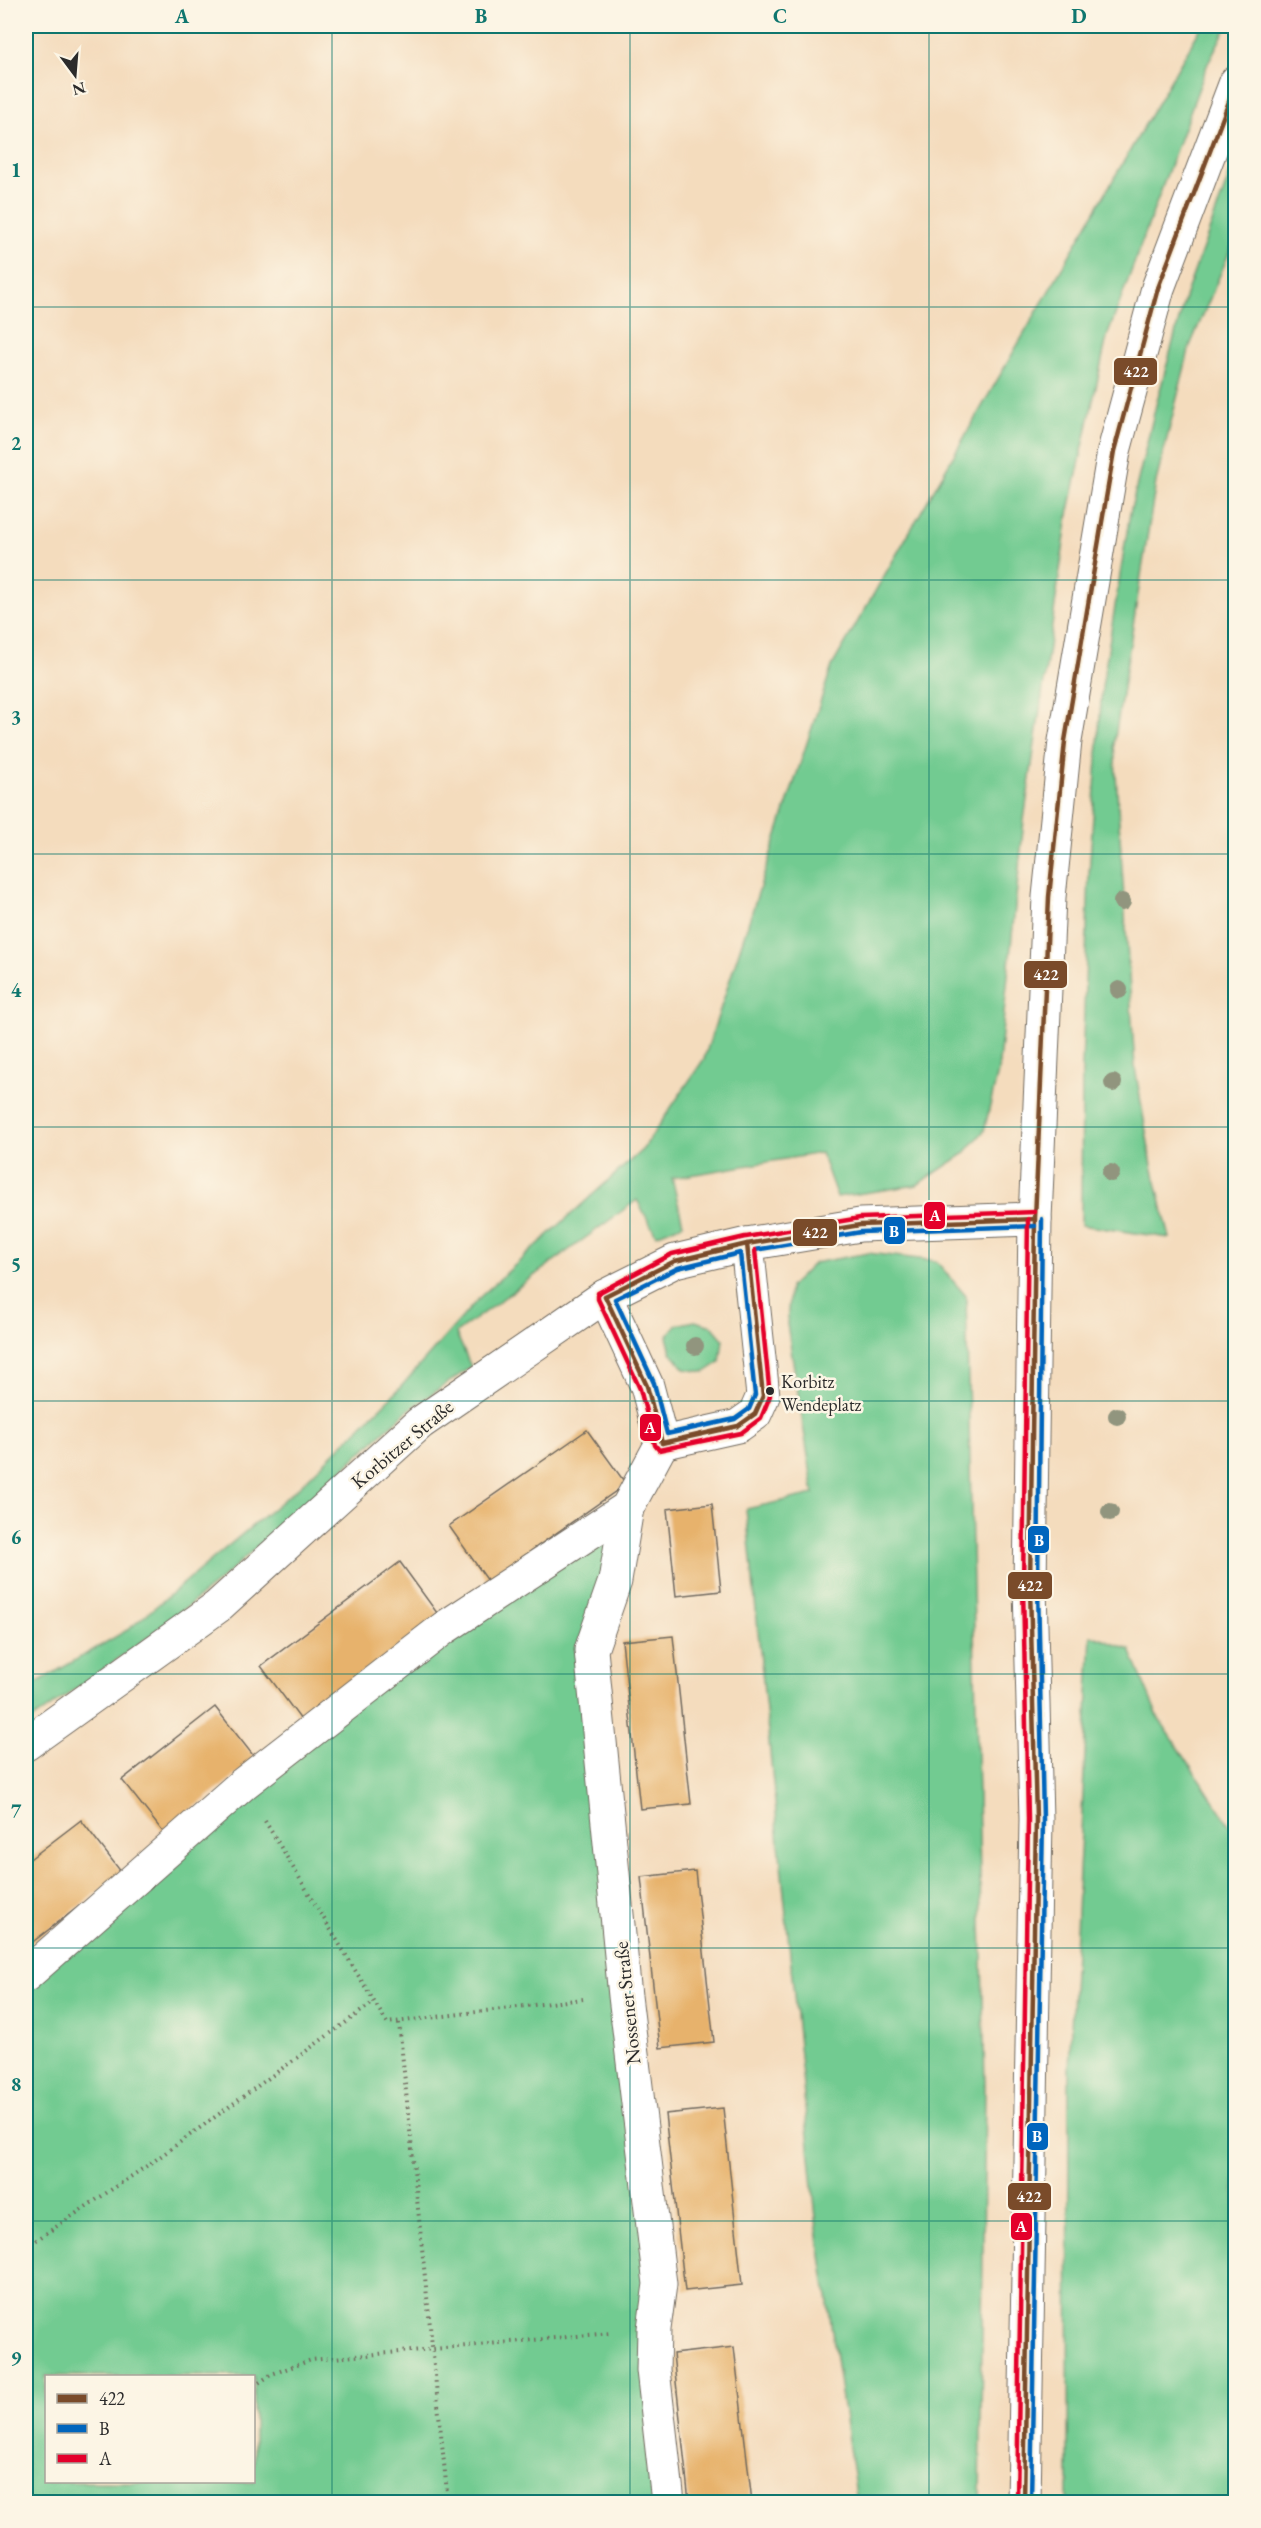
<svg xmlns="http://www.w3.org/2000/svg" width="1261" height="2528" viewBox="0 0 1261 2528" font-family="'EB Garamond',serif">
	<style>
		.green { fill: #72cb91; stroke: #4e7b5e; stroke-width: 1.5; fill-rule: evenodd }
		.building { fill: #e7b26c }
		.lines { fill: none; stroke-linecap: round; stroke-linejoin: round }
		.minor-casing { stroke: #71695e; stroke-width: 35 }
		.primary-casing { stroke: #71695e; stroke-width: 35 }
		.path { stroke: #71695e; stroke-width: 4; stroke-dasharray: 1.5 4.5; stroke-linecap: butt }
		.minor { stroke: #fff; stroke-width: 33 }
		.primary { stroke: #fff; stroke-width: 33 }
		.bus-1-casing { stroke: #fcf5e5; stroke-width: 9 }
		.bus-2-casing { stroke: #fcf5e5; stroke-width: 9 }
		.bus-3-casing { stroke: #fcf5e5; stroke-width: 9 }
		.bus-1 { stroke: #7a4b2a; stroke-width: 4.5 }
		.bus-2 { stroke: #0065bd; stroke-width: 4.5 }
		.bus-3 { stroke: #e4002b; stroke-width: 4.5 }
		.tree { fill: #91957e }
		.grid { fill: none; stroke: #0f766e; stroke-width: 1.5; stroke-opacity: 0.55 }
		.bus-dot { fill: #2b2b2b; stroke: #fcf5e5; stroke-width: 2 }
		.labels { text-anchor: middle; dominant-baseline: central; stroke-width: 5; stroke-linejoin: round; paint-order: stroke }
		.bus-label { font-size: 18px; fill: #2b2b2b; stroke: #fcf5e5; text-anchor: start }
		.street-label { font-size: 20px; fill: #2b2b2b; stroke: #fcf5e5 }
		.line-badge { stroke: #fcf5e5; stroke-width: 2 }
		.badge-label { font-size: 16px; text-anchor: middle; font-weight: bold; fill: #fff }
		.neatline { fill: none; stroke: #0f766e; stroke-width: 2 }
		.grid-label { font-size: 20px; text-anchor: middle; font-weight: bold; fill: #0f766e }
	</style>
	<rect width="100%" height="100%" fill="#fcf5e5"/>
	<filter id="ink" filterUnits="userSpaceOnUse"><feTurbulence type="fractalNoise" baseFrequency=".0167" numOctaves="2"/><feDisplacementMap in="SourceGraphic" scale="12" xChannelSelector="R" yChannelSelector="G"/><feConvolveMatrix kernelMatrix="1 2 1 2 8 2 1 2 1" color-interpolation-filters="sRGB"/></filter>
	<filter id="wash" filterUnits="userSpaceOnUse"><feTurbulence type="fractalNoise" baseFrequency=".008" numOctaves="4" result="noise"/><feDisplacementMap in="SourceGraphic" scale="24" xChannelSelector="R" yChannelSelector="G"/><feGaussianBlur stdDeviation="1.35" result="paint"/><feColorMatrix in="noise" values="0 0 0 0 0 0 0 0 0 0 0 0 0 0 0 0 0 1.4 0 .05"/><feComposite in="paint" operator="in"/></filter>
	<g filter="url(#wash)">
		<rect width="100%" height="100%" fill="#f4dcbd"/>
		<g class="green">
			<polygon points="1202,26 1227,26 1208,63 1107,337 1068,515 1024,820 998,1072 984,1131 964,1154 917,1185 837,1197 821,1153 672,1178 683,1224 656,1235 637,1200 456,1333 471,1367 407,1411 217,1583 139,1644 26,1724 26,1689 129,1629 301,1485 398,1390 480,1297 643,1149 704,1059 832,666"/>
			<polygon points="1235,160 1235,239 1190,346 1156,482 1114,744 1135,1068 1152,1166 1170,1238 1081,1225 1082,1066 1089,874 1102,687 1130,513 1156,405 1186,294"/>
			<polygon points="868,1253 936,1261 966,1296 985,2084 980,2502 857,2502 817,2228 746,1509 814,1494 787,1324 790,1287 814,1263"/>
			<polygon points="695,1321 712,1326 723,1339 720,1362 705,1372 684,1369 671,1352 667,1337 676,1325"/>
			<path d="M627 1508 591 1650 668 2502H26V1975L243 1784ZM46 2376H254V2482H46Z"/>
			<polygon points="1091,1635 1130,1650 1158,1717 1235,1833 1235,2502 1068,2502 1069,2070"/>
		</g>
		<g id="blocks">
			<g class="building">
				<polygon points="587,1430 626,1484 488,1581 449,1526"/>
				<polygon points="712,1504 721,1591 676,1596 667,1509"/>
				<polygon points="400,1562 440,1617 301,1720 261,1666"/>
				<polygon points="673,1636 691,1804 640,1809 622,1641"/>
				<polygon points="215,1707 256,1759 163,1832 122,1780"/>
				<polygon points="81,1820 122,1873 30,1944 26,1938 26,1862"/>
				<polygon points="695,1871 714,2042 660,2048 641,1877"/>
				<polygon points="723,2108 742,2285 685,2291 665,2114"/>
				<polygon points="734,2347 752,2502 689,2502 673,2354"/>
			</g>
		</g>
	</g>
	<g filter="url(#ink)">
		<use href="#blocks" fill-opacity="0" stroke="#71695e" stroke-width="1.5"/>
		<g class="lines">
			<defs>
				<g id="minor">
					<polyline points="662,1443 738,1426 755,1414 763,1396 747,1244"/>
					<polyline points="627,1508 615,1581 591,1650 625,1996 660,2284 654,2329 653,2370 668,2502"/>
					<polyline points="26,1744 217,1607 420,1423 605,1296 675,1261 747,1244 860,1225 1035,1219"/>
					<polyline points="26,1975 243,1784 444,1628 627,1508 662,1443 647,1386 605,1296"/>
				</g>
				<polyline id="primary" points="1024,2502 1036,1819 1030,1587 1035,1219 1049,897 1065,741 1114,451 1158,288 1236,82"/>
			</defs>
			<use href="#minor" class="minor-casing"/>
			<use href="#primary" class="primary-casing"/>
			<g class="path">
				<polyline points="265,1821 387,2023 583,1999"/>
				<polyline points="399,2023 448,2502"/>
				<polyline points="26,2247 154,2161 374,2002"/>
				<polyline points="254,2386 272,2374 311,2360 611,2333"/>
			</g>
			<use href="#minor" class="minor"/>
			<use href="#primary" class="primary"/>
			<defs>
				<g id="bus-1">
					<polyline points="605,1296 675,1261 747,1244 860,1225 1035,1219"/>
					<polyline points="605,1296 647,1386 662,1443"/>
					<polyline points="662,1443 738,1426 755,1414 763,1396 747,1244"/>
					<polyline points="1024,2502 1036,1819 1030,1587 1035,1219 1049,897 1065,741 1114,451 1158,288 1236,83"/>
				</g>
				<g id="bus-2">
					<polyline points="755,1250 861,1232 1035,1226"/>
					<polygon points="740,1253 755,1395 749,1409 735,1419 667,1434 654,1383 615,1299 678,1268"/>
					<polyline points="1031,2502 1043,1819 1038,1587 1042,1219"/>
				</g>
				<g id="bus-3">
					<polyline points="745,1237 672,1254 598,1293 598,1299 640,1389 655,1445 659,1450 741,1433 761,1418 770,1396 755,1250"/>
					<polyline points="746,1237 860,1218 1035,1212"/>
					<polyline points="1017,2502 1028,1819 1023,1587 1028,1219"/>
				</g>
			</defs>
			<use href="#bus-1" class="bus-1-casing"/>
			<use href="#bus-2" class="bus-2-casing"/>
			<use href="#bus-3" class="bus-3-casing"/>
			<use href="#bus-1" class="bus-1"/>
			<use href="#bus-2" class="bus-2"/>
			<use href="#bus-3" class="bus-3"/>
		</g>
		<g class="tree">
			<circle cx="1122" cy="902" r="9"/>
			<circle cx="1119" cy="990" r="9"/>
			<circle cx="1113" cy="1083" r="9"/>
			<circle cx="1111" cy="1173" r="9"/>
			<circle cx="695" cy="1346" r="9"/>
			<circle cx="1117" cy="1416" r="9"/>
			<circle cx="1110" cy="1512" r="9"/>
		</g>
	</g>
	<path class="grid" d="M332 26V2502M630 26V2502M929 26V2502M26 307H1236M26 580H1236M26 854H1236M26 1127H1236M26 1401H1236M26 1674H1236M26 1948H1236M26 2221H1236"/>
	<circle class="bus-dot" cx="770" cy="1391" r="5"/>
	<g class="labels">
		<g class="bus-label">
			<text x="781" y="1381">Korbitz<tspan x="781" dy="23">Wendeplatz</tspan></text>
		</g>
		<g class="street-label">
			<text transform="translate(402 1444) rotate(-40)">Korbitzer Straße</text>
			<text transform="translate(627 2003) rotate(-96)">Nossener Straße</text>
		</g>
	</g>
	<g class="line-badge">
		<rect x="1113" y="357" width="45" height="29" rx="6" fill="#7a4b2a"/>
		<rect x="1023" y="960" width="45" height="29" rx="6" fill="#7a4b2a"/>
		<rect x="923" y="1201" width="23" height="29" rx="6" fill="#e4002b"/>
		<rect x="883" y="1216" width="23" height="29" rx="6" fill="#0065bd"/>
		<rect x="792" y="1218" width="46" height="29" rx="6" fill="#7a4b2a"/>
		<rect x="639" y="1413" width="23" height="29" rx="6" fill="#e4002b"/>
		<rect x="1027" y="1525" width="23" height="29" rx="6" fill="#0065bd"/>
		<rect x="1007" y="1571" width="46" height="29" rx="6" fill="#7a4b2a"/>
		<rect x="1026" y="2122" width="23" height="29" rx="6" fill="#0065bd"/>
		<rect x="1007" y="2182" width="45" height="29" rx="6" fill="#7a4b2a"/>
		<rect x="1010" y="2212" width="23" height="29" rx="6" fill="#e4002b"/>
	</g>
	<g class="badge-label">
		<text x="1136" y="377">422</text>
		<text x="1046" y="980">422</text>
		<text x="935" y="1221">A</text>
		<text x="894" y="1237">B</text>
		<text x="815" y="1238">422</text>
		<text x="650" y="1433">A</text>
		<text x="1039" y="1546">B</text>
		<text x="1030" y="1591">422</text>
		<text x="1037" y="2142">B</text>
		<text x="1029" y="2202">422</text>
		<text x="1021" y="2232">A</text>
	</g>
	<rect width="1261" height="2528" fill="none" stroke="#fcf5e5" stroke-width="66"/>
	<rect x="45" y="2375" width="210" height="108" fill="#fcf5e5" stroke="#a8a49b" stroke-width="1.5"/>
	<rect x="57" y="2394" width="30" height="9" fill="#7a4b2a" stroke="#a8a49b" stroke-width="1.5"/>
	<text x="99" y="2405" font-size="18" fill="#2b2b2b">422</text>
	<rect x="57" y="2424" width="30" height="9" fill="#0065bd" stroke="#a8a49b" stroke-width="1.5"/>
	<text x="99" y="2435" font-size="18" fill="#2b2b2b">B</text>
	<rect x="57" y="2454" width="30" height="9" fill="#e4002b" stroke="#a8a49b" stroke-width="1.5"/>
	<text x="99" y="2465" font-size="18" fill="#2b2b2b">A</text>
	<g transform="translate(75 75) rotate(164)" stroke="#fcf5e5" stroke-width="4.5" paint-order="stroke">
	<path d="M0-4.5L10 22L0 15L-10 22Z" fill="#2b2b2b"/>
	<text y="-9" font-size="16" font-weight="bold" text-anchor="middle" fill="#2b2b2b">N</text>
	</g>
	<rect x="33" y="33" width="1195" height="2462" class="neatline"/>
	<g class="grid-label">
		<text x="182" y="23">A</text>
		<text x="481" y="23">B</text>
		<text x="780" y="23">C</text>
		<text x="1079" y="23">D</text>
		<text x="16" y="177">1</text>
		<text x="16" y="450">2</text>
		<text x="16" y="724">3</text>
		<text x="16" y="997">4</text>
		<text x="16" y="1271">5</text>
		<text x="16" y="1544">6</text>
		<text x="16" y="1818">7</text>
		<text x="16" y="2091">8</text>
		<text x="16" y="2365">9</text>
	</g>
</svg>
